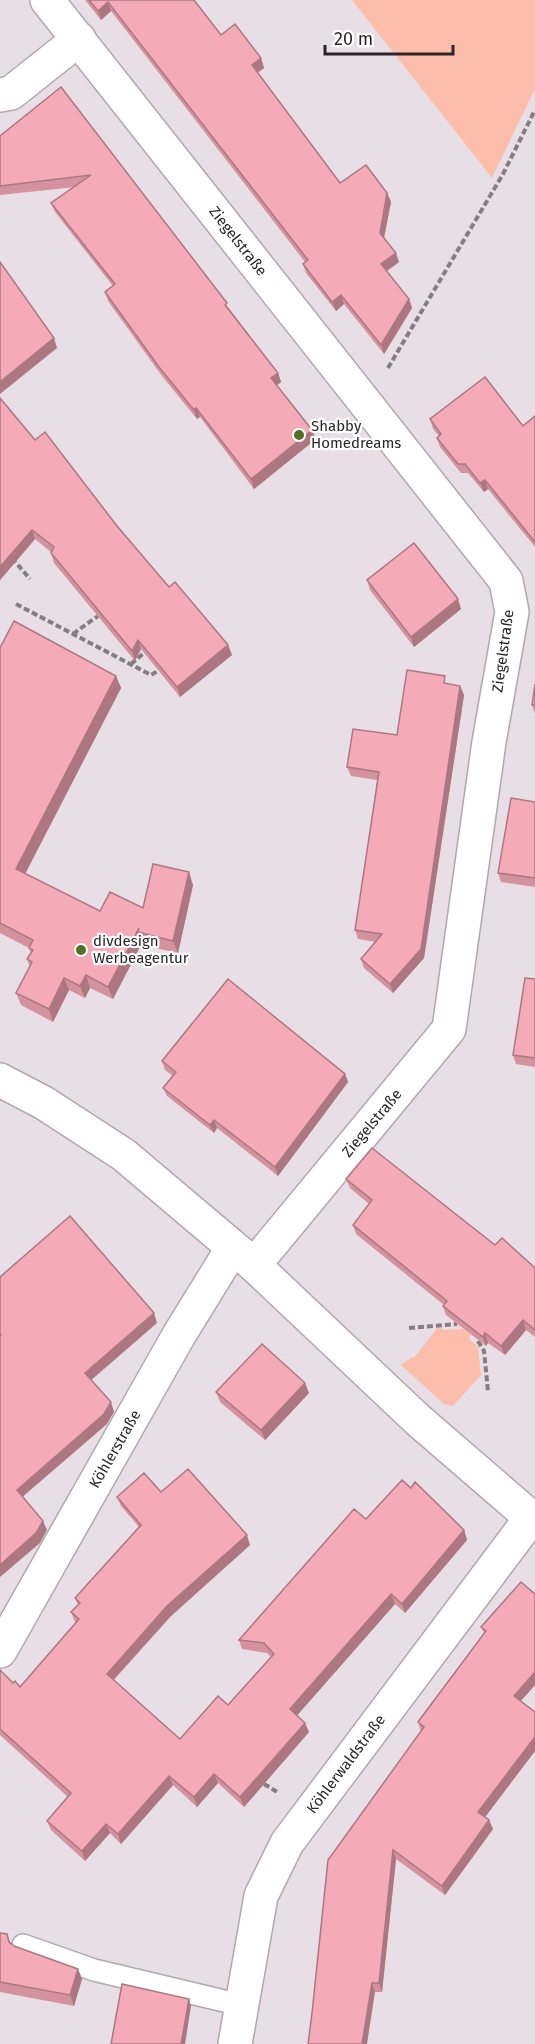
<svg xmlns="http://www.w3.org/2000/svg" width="535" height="2044" viewBox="0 0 535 2044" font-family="'Fira Sans',sans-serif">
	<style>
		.green { fill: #fcbeab }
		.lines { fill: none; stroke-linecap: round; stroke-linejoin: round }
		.lane-casing { stroke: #b1a7ae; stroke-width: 24 }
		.street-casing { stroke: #b1a7ae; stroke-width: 36 }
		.path { stroke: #847d82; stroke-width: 4; stroke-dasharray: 6 3; stroke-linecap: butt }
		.lane { stroke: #fff; stroke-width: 21 }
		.street { stroke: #fff; stroke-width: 33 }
		.wall { fill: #d3929e }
		.shaded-wall { fill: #ac7781 }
		.building { fill: #f5aab8; stroke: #ac7781; stroke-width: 1.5 }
		.poi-dot { fill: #537025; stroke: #fff; stroke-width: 2 }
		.labels { text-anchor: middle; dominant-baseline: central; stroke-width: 4.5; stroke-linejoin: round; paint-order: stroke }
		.street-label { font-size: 15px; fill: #2a2628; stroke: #fff }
		.poi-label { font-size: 15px; fill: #2a2628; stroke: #fff; text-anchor: start }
	</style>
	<rect width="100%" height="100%" fill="#e8dee5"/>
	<g class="green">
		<polygon points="352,0 535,0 535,89 492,178"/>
		<polygon points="438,1327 444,1330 463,1329 471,1335 469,1339 478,1347 481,1375 453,1406 444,1404 401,1365 412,1357 414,1358"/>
	</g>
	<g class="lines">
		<defs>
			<polyline id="lane" points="23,1945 94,1970 241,2005"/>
			<g id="street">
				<polyline points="47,0 506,581 512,612 489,742 449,1029 254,1265"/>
				<polyline points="0,95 11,93 79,39"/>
				<polyline points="0,1080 44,1103 124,1155 254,1265 418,1420 535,1521"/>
				<polyline points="0,1651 179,1335 232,1249"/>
				<polyline points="235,2044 261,1896 287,1843 531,1518"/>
			</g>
		</defs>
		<use href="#lane" class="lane-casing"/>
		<use href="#street" class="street-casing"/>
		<g class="path">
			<polyline points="388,368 503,174 535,110"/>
			<polyline points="12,558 30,579"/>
			<polyline points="16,604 151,675 159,670"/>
			<polyline points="73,634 98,616"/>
			<polyline points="131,664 144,653"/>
			<polyline points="409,1328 457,1324"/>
			<polyline points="478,1341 484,1351 488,1391"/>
			<polyline points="264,1784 279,1793"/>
		</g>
		<use href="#lane" class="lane"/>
		<use href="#street" class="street"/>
	</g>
	<g class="wall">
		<polygon points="85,0 194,0 221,35 261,58 264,68 258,73 340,183 387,193 391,202 384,238 399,262 387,271 409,299 412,308 384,354 344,304 336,311 306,273 303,264 305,262 111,11 101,20"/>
		<polygon points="61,87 278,373 281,382 277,385 316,439 254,489 200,417 197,419 162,376 108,301 105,292 113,286 55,212 51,203 75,187 0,195 0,136"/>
		<polygon points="535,416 535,547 488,489 484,492 468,473 461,473 440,447 437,438 439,436 433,429 430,419 523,426"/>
		<polygon points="35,440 117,526 169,587 228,645 232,655 180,697 141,649 135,661 54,563 51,553 51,552 35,539 0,580"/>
		<polygon points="367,580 461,609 414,647 370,590"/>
		<polygon points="0,648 116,676 121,688 25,873 100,911 143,908 193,885 178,953 142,945 142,943 113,999 90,988 85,998 69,990 53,1022 21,1005 16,993 30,967 27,959 31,953 29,948 0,933"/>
		<polygon points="448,684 460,686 464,695 424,958 393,993 364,968 361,959 376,942 358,939 355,930 377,780 351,776 347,767 397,735"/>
		<polygon points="535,684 535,714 532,705"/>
		<polygon points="535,802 535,887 501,882 498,873"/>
		<polygon points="535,979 535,1067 516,1064 513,1055"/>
		<polygon points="162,1061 345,1074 348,1082 278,1176 217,1128 214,1133 167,1096 163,1088 173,1076 165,1070"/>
		<polygon points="346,1179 495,1245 535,1268 535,1337 526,1330 505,1355 488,1343 486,1346 446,1315 443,1306 444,1305 356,1234 353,1225 369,1204 350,1188"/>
		<polygon points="216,1392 309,1393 265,1440 220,1402"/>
		<polygon points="161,1492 250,1545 171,1616 114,1680 180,1739 228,1705 271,1657 267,1653 242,1649 239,1640 366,1519 464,1530 467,1540 405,1613 395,1604 297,1715 305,1723 309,1732 244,1807 218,1783 197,1807 173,1785 121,1844 110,1833 85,1861 51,1830 47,1821 68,1797 0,1735 0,1670 13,1683 20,1687 76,1623 75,1622 71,1612 78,1605 75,1598 139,1527 121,1506 117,1497"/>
		<polygon points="535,1594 535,1685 521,1701 535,1712 535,1751 485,1817 489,1820 493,1829 445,1895 396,1859 382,1992 375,1992 308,2044 421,1731 418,1722 484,1633 481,1627"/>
		<polygon points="0,1933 7,1934 10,1943 14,1946 78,1969 82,1979 74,2006 0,1992"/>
	</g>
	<g class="shaded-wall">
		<polygon points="108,2 111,11 101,20 98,11"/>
		<polygon points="261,58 264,68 255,74 252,65"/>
		<polygon points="387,193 391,202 383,242 380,233"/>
		<polygon points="396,253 399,262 384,273 381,264"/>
		<polygon points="341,295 344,304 336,311 332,302"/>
		<polygon points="409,299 412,308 384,354 381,345"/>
		<polygon points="54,338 57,348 0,394 0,382"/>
		<polygon points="278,373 281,382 275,387 271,378"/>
		<polygon points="196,408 200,417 197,419 194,410"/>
		<polygon points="312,430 316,439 254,489 251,479"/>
		<polygon points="485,480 488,489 484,492 480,483"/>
		<polygon points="32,530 35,539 0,580 0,567"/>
		<polygon points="458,599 461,609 414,647 411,637"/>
		<polygon points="138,640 141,649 135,661 132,651"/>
		<polygon points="228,645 232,655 180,697 177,687"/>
		<polygon points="116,676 121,688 21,882 16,869"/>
		<polygon points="460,686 464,695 424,958 393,993 390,984"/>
		<polygon points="189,872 193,885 178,953 173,941"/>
		<polygon points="139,928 138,932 142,943 113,999 108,987"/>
		<polygon points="86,975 90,988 85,998 80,986"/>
		<polygon points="64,978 69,990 53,1022 49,1009"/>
		<polygon points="345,1074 348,1082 278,1176 275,1167"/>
		<polygon points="214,1120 217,1128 214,1133 210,1125"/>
		<polygon points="154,1313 157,1323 89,1382 85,1373"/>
		<polygon points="523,1320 526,1330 505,1355 501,1346"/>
		<polygon points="485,1333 488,1343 486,1346 483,1337"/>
		<polygon points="305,1383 309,1393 265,1440 261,1430"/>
		<polygon points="111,1402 114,1412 107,1424 20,1499 17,1490"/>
		<polygon points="43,1521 47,1530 40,1543 0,1577 0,1565"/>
		<polygon points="464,1530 467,1540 405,1613 402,1604"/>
		<polygon points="247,1535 250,1545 171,1616 110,1683 107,1674 167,1606"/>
		<polygon points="391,1594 395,1604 294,1719 290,1709"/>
		<polygon points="535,1672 535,1685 517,1705 514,1696"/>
		<polygon points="305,1723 309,1732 244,1807 240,1797"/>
		<polygon points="535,1737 535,1751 482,1821 478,1812"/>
		<polygon points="214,1774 218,1783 197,1807 194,1797"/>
		<polygon points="169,1776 173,1785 121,1844 118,1834"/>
		<polygon points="489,1820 493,1829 445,1895 442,1886"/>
		<polygon points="106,1824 110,1833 85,1861 82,1851"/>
		<polygon points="393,1850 396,1859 382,1992 379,1983"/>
		<polygon points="78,1969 82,1979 74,2006 70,1995"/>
		<polygon points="372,1983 375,1992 367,2044 362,2044"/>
		<polygon points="189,1999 191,2006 185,2044 181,2044"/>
	</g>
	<g class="building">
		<polygon points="89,0 194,0 221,35 235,24 261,58 252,65 340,183 366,165 387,193 380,233 396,253 381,264 409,299 381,345 341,295 332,302 303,264 308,260 108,2 98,11"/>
		<polygon points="61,87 227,303 225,305 278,373 271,378 312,430 251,479 196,408 194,410 159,367 105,292 115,284 51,203 91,175 0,186 0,136"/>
		<polygon points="0,262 54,338 0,382"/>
		<polygon points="485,377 523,426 535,416 535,542 485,480 480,483 465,464 458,464 437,438 441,434 430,419"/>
		<polygon points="0,398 35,440 45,432 117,526 169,587 175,582 228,645 177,687 138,640 132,651 51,553 54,547 32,530 0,567"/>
		<polygon points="414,543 458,599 411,637 367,580"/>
		<polygon points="14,621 116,676 16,869 100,911 110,892 143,908 153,864 189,872 173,941 138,932 139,928 108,987 86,975 80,986 64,978 49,1009 16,993 32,962 27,959 33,950 29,948 33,940 0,923 0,648"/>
		<polygon points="407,670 445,676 444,683 460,686 421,949 390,984 361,959 382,934 355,930 379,772 347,767 353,729 397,735"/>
		<polygon points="535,684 535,705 532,705"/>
		<polygon points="511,798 535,802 535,878 498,873"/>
		<polygon points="525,978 535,979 535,1058 513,1055"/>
		<polygon points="228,979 345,1074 275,1167 214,1120 210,1125 163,1088 176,1072 162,1061"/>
		<polygon points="372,1148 495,1245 502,1238 535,1268 535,1330 523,1320 501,1346 485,1333 483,1337 443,1306 447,1301 353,1225 372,1200 346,1179"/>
		<polygon points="70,1216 154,1313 85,1373 111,1402 104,1414 17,1490 43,1521 36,1533 0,1565 0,1336 1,1335 0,1334 0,1277"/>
		<polygon points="262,1344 305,1383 261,1430 216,1392"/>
		<polygon points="188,1469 247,1535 167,1606 107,1674 180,1739 218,1696 228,1705 274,1654 264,1643 239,1640 354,1509 366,1519 402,1480 411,1488 415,1482 464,1530 402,1604 391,1594 290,1709 305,1723 240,1797 214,1774 194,1797 169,1776 118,1834 106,1824 82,1851 47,1821 71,1793 0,1729 0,1670 13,1683 15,1681 20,1687 79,1619 71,1612 80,1603 75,1598 141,1525 117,1497 144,1473 161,1492"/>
		<polygon points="521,1582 535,1594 535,1672 514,1696 535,1712 535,1737 478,1812 489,1820 442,1886 393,1850 379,1983 372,1983 362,2044 308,2044 312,2013 328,1860 424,1727 418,1722 486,1631 481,1627"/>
		<polygon points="0,1933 7,1934 9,1942 14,1946 78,1969 70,1995 0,1982"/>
		<polygon points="122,1984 189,1999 181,2044 111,2044"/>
	</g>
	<g class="poi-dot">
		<circle cx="299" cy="435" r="6"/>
		<circle cx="81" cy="950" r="6"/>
	</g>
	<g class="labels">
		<g class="street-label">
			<text transform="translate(238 241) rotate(52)">Ziegelstraße</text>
			<text transform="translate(503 651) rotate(-82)">Ziegelstraße</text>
			<text transform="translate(372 1123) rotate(-50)">Ziegelstraße</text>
			<text transform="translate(115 1449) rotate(-60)">Köhlerstraße</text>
			<text transform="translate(346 1764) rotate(-53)">Köhlerwaldstraße</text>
		</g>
		<g class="poi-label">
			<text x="311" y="426">Shabby<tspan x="311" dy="17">Homedreams</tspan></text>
			<text x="93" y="941">divdesign<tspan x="93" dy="17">Werbeagentur</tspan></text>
		</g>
	</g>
	<path d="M325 45v9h128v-9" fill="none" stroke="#2a2628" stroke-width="3"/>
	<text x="334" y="45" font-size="18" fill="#2a2628" stroke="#ffffff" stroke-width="4.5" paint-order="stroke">20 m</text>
</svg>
